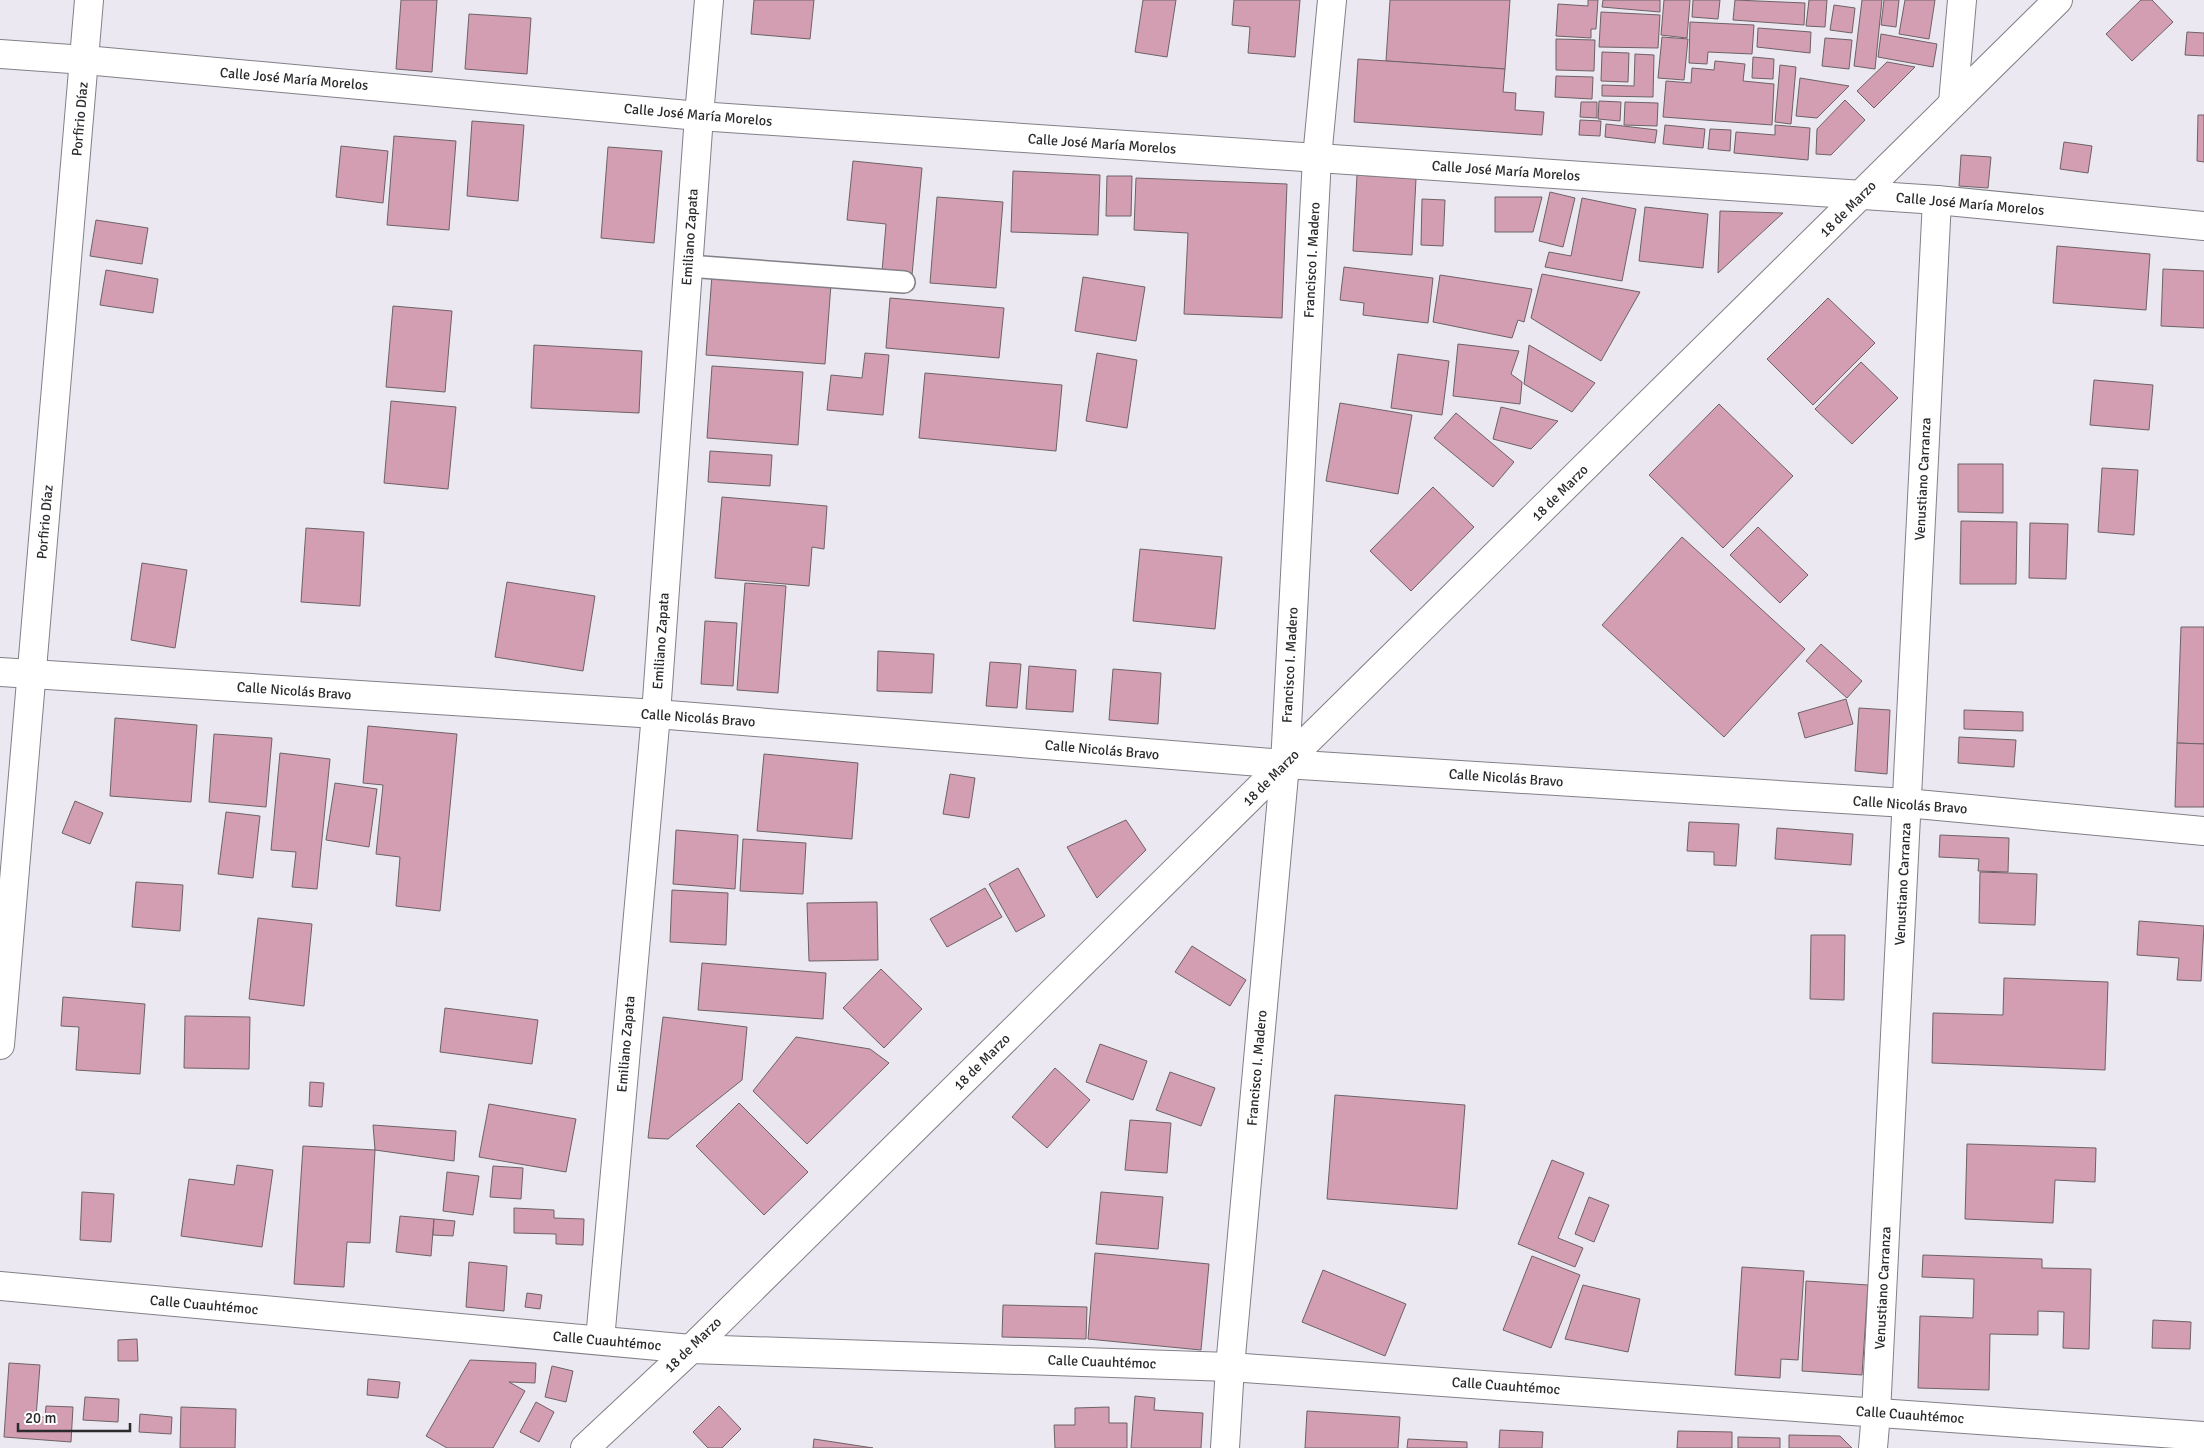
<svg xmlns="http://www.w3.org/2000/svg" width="2204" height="1448" viewBox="0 0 2204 1448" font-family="Signika,sans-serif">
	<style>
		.building { fill: #d49eb2; stroke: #6c6265 }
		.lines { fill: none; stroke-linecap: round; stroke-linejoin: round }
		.lane-casing { stroke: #837f87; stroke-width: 24 }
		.street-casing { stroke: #837f87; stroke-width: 30 }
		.secondary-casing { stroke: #837f87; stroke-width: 30 }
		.lane { stroke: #fff; stroke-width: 21 }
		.street { stroke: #fff; stroke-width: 28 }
		.secondary { stroke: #fff; stroke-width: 28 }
		.labels { text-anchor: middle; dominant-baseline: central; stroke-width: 4; stroke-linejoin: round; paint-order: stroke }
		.street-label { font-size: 14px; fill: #2b2a2d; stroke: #fff }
	</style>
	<rect width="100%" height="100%" fill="#ebe8f1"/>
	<g class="building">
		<polygon points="401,0 437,0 432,72 396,69"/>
		<polygon points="754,0 814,0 810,39 751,34"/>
		<polygon points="1143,0 1176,0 1167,57 1135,52"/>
		<polygon points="1234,0 1300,0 1295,57 1248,53 1250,27 1232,25"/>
		<polygon points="1390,0 1510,0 1505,69 1386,61"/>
		<polygon points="1588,0 1598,0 1596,29 1591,29 1591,38 1556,36 1558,4 1588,6"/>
		<polygon points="1603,0 1660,0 1660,12 1602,7"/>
		<polygon points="1664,0 1690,0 1687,38 1661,35"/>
		<polygon points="1693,0 1720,0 1718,19 1692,17"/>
		<polygon points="1735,0 1805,3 1804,25 1733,20"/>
		<polygon points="1809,0 1827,0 1825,27 1806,26"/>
		<polygon points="1862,0 1882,0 1875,69 1854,66"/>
		<polygon points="1884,0 1899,0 1896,27 1881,25"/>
		<polygon points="1905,0 1935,0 1929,39 1899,34"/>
		<polygon points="2141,0 2152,0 2173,22 2132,61 2106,34"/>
		<polygon points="1834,5 1855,8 1852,33 1830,30"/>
		<polygon points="1601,12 1660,15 1658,48 1599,47"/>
		<polygon points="469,14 531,18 527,74 465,69"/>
		<polygon points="1690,22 1754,25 1752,54 1708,52 1707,64 1689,63"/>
		<polygon points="1758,28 1811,32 1810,53 1757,47"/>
		<polygon points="2187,32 2204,33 2204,56 2185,55"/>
		<polygon points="1881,34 1937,44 1933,67 1878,57"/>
		<polygon points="1662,37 1688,39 1684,80 1658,78"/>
		<polygon points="1825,38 1852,40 1849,69 1822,66"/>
		<polygon points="1556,39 1595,40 1594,71 1556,70"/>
		<polygon points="1602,52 1629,53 1628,82 1601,81"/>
		<polygon points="1635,54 1654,55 1653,97 1602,96 1602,85 1634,86"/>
		<polygon points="1753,57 1774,59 1773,79 1752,78"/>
		<polygon points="1358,59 1505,69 1503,92 1516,93 1515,110 1544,112 1542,135 1354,122"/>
		<polygon points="1715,61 1745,64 1743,81 1774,84 1772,125 1663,117 1666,81 1691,83 1692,68 1714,70"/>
		<polygon points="1887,62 1915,67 1874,108 1857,91"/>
		<polygon points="1780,65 1796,67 1791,124 1775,122"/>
		<polygon points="1556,76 1593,77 1592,99 1555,97"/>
		<polygon points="1800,78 1849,86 1817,118 1796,116"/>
		<polygon points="1845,100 1865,120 1831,155 1816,154 1817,129"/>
		<polygon points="1599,101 1621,102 1620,121 1598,119"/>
		<polygon points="1581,102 1597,102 1597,118 1580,117"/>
		<polygon points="1625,102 1658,103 1657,126 1624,125"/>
		<polygon points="2198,115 2204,115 2204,162 2197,161"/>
		<polygon points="1580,120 1601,121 1600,136 1579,135"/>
		<polygon points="472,121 524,125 518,201 467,196"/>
		<polygon points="1606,124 1657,130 1655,143 1605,137"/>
		<polygon points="1665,125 1705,129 1703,148 1663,144"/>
		<polygon points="1775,125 1810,128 1808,160 1734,153 1736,132 1775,135"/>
		<polygon points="1710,129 1731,130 1730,151 1708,149"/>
		<polygon points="394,136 456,141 449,230 387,225"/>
		<polygon points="2064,142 2092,146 2088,173 2060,169"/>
		<polygon points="341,146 388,151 383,203 336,197"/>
		<polygon points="608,147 662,151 654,243 601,238"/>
		<polygon points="1961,155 1991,157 1988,188 1959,186"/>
		<polygon points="853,161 922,168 912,275 882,272 886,224 847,220"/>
		<polygon points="1013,171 1100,175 1098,235 1011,232"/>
		<polygon points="1357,175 1416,179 1412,255 1353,251"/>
		<polygon points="1107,176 1132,176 1131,216 1106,216"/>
		<polygon points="1136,178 1287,184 1282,318 1184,314 1188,233 1134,230"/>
		<polygon points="1550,192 1575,198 1563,247 1539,241"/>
		<polygon points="937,197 1003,202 996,288 930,283"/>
		<polygon points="1495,197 1542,197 1533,232 1495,232"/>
		<polygon points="1582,198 1636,209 1622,281 1545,267 1549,252 1571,256"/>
		<polygon points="1422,199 1445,200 1443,246 1421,245"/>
		<polygon points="1645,207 1708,214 1703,268 1639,261"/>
		<polygon points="1720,211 1783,213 1718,273"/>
		<polygon points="96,220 148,228 142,264 90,256"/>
		<polygon points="2057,246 2150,254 2146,310 2053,303"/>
		<polygon points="1344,267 1433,278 1428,323 1363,315 1364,303 1340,300"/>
		<polygon points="2163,269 2204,271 2204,328 2161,326"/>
		<polygon points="106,270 158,279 153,313 100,305"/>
		<polygon points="1542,274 1640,292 1601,361 1531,318"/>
		<polygon points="712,275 831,284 825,364 706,355"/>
		<polygon points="1440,275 1532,289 1524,322 1518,320 1512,338 1433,322"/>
		<polygon points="1083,277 1145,287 1136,341 1075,331"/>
		<polygon points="890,298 1004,308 999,358 886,348"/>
		<polygon points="1828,298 1875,343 1813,405 1767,359"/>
		<polygon points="393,306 452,311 445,392 386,387"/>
		<polygon points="1458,344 1519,351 1511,374 1522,382 1520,404 1453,396"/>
		<polygon points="534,345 642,351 639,413 531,408"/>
		<polygon points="1529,345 1595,383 1572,412 1524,384"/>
		<polygon points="865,353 889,355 883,415 827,410 831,375 862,378"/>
		<polygon points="1097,353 1137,360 1127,428 1086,421"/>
		<polygon points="1398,354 1449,361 1442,415 1391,408"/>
		<polygon points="1861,362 1898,398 1852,444 1815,409"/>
		<polygon points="712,366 803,372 798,445 707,438"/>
		<polygon points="925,373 1062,385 1056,451 919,438"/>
		<polygon points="2094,380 2153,385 2149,430 2090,425"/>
		<polygon points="391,401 456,407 448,489 384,483"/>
		<polygon points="1340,403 1412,415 1398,494 1326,481"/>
		<polygon points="1719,404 1793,476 1723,548 1649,475"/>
		<polygon points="1501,407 1558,421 1531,449 1493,439"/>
		<polygon points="1456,413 1514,462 1493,487 1434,438"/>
		<polygon points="710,451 772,455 770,486 708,482"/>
		<polygon points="1958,464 2003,464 2003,513 1958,512"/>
		<polygon points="2102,468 2138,470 2134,535 2098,532"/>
		<polygon points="1433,487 1474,527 1411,591 1370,551"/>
		<polygon points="722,497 827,506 824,549 812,547 809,586 715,578"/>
		<polygon points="1961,521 2017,522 2016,584 1960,584"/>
		<polygon points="2030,523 2068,524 2066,579 2029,578"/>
		<polygon points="1758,527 1808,575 1780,603 1730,555"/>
		<polygon points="306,528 364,532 360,606 301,602"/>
		<polygon points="1682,537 1805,649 1724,737 1602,625"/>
		<polygon points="1140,549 1222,557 1215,629 1133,621"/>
		<polygon points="142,563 187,570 175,648 131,640"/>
		<polygon points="507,582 595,596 583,671 495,657"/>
		<polygon points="745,583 786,586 778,693 737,690"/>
		<polygon points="705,621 737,623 733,686 701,684"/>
		<polygon points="2181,627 2204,627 2204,744 2177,743"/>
		<polygon points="1821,644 1862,681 1847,698 1806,661"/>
		<polygon points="878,651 934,654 932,693 877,691"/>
		<polygon points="990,662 1021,664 1017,708 986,706"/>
		<polygon points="1029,666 1076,670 1073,712 1026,709"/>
		<polygon points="1113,669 1161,673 1158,724 1109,720"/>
		<polygon points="1846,699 1853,724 1805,738 1798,713"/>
		<polygon points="1859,708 1890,710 1887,774 1855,771"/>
		<polygon points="1964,710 2023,712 2023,731 1964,729"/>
		<polygon points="115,718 197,725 191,802 110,796"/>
		<polygon points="368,726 457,734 440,911 396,906 400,857 376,854 383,785 363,783"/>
		<polygon points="214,734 272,738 266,807 209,802"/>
		<polygon points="1959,737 2016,740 2014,767 1958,763"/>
		<polygon points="2177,743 2204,744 2204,807 2175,807"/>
		<polygon points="280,753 330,759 317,889 292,887 296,852 271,850"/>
		<polygon points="764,754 858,763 852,839 757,831"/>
		<polygon points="950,774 975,778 969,818 943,814"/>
		<polygon points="335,783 377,789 369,847 326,840"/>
		<polygon points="75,801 103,813 90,844 62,833"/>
		<polygon points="226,812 260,816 253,878 218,874"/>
		<polygon points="1126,820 1146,850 1097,898 1067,847"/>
		<polygon points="1689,822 1739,824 1736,866 1714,865 1714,852 1687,851"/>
		<polygon points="1777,828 1853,834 1851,865 1775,859"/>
		<polygon points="676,830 738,835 735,889 673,884"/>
		<polygon points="1940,835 2009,838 2008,872 1978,871 1979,859 1939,857"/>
		<polygon points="743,839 806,843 803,894 740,891"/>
		<polygon points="1018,868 1045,916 1016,932 989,884"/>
		<polygon points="1980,872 2037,874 2035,925 1979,923"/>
		<polygon points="136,882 183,885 180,931 132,927"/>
		<polygon points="985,888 1002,917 947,947 930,919"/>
		<polygon points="672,890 728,893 726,945 670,942"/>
		<polygon points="877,902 878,960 809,961 807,903"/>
		<polygon points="258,918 312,924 304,1006 249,999"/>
		<polygon points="2139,921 2204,926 2201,981 2177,980 2179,958 2137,955"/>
		<polygon points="1811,935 1845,935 1844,1000 1810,999"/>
		<polygon points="1192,946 1246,980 1230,1006 1175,972"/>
		<polygon points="702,963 826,973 823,1019 698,1010"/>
		<polygon points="881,969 922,1009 884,1048 843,1008"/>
		<polygon points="2004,978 2108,982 2105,1070 1932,1063 1933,1013 2003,1015"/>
		<polygon points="63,997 145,1004 140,1074 76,1070 79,1027 61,1026"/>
		<polygon points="445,1008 538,1020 532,1064 440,1052"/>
		<polygon points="185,1016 250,1017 249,1069 184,1068"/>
		<polygon points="663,1017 747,1027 742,1080 668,1139 648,1138"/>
		<polygon points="796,1037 870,1049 889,1063 807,1144 753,1091"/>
		<polygon points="1100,1044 1147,1061 1133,1100 1086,1082"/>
		<polygon points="1055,1068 1090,1100 1047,1148 1012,1117"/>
		<polygon points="1170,1072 1215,1088 1201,1126 1156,1110"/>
		<polygon points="310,1082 324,1083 322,1107 309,1106"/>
		<polygon points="1335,1095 1465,1105 1457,1209 1327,1199"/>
		<polygon points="739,1103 808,1172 764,1215 696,1146"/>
		<polygon points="489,1104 576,1119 566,1172 479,1157"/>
		<polygon points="1130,1120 1171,1123 1167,1173 1125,1170"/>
		<polygon points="373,1125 456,1131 454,1161 375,1150"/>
		<polygon points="1967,1144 2096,1148 2095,1182 2055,1180 2053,1223 1965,1219"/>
		<polygon points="303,1146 375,1150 370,1243 347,1242 344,1287 294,1284"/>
		<polygon points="1552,1160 1584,1173 1558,1238 1583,1248 1575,1267 1518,1244"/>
		<polygon points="237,1165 273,1170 262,1247 181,1236 189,1179 234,1185"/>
		<polygon points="493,1166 523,1168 521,1199 490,1197"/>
		<polygon points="447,1172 479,1176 473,1215 443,1211"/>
		<polygon points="82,1192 114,1194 111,1242 80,1240"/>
		<polygon points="1101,1192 1163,1197 1158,1249 1096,1244"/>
		<polygon points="1589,1197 1609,1205 1594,1242 1575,1234"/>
		<polygon points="514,1208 554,1210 554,1218 584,1219 583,1245 556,1244 556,1234 514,1233"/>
		<polygon points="400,1216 434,1219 431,1256 396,1252"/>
		<polygon points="434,1219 455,1221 453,1236 433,1235"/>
		<polygon points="1095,1253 1209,1264 1201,1350 1088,1339"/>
		<polygon points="1923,1255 2042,1259 2042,1268 2091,1269 2089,1349 2063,1348 2064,1312 2038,1311 2038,1335 1990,1334 1989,1390 1918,1388 1920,1316 1973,1318 1974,1279 1922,1277"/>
		<polygon points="1532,1256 1580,1275 1551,1348 1503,1330"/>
		<polygon points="469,1262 507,1266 504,1311 466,1307"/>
		<polygon points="1742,1267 1804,1271 1798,1360 1781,1359 1780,1378 1735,1375"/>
		<polygon points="1323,1270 1406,1304 1385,1356 1302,1322"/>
		<polygon points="1806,1281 1868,1285 1862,1375 1802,1371"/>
		<polygon points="1583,1285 1640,1299 1628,1352 1565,1339"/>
		<polygon points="527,1293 542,1295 540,1309 525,1307"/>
		<polygon points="1003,1305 1087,1307 1086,1339 1002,1337"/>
		<polygon points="2153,1320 2191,1322 2190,1349 2152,1348"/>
		<polygon points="137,1339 138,1361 118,1361 118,1340"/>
		<polygon points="470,1360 536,1363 535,1383 509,1382 525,1391 493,1448 447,1448 426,1436"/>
		<polygon points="9,1363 40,1365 36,1417 45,1417 46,1406 73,1407 71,1442 4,1437"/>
		<polygon points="552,1366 573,1371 566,1402 545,1397"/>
		<polygon points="368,1379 400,1382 398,1398 367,1395"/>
		<polygon points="1135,1396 1155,1398 1154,1410 1203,1413 1201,1448 1131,1448"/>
		<polygon points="85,1397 119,1399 118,1422 83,1420"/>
		<polygon points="536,1402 554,1412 539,1442 520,1432"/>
		<polygon points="719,1406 741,1429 722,1448 708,1448 693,1432"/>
		<polygon points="181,1407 236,1409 235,1448 180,1448"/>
		<polygon points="1109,1407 1109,1423 1127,1423 1127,1448 1055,1448 1054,1425 1075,1425 1075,1408"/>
		<polygon points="1307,1411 1400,1417 1398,1448 1305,1448"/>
		<polygon points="140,1414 172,1417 171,1434 139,1432"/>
		<polygon points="1500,1430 1543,1432 1542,1448 1499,1448"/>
		<polygon points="1678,1431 1732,1432 1732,1448 1677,1448"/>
		<polygon points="1789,1435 1840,1436 1852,1448 1789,1448"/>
		<polygon points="1738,1437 1780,1438 1780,1448 1738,1448"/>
		<polygon points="814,1439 873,1448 813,1448"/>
		<polygon points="1408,1439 1467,1442 1467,1448 1407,1448"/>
	</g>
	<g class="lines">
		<defs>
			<polyline id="lane" points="688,266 904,282"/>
			<g id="street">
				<polyline points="0,54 85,60 699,116 1937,200 2204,226"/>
				<polyline points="1953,103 1962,0"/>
				<polyline points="0,672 656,714 1285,764 1906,803 2204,831"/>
				<polyline points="0,1045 89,0"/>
				<polyline points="0,1286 691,1349 1230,1367 2204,1436"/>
				<polyline points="600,1340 656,714 699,116 709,0"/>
				<polyline points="1225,1448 1230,1367 1285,764 1317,158 1332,0"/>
				<polyline points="1873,1448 1876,1413 1937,200"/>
			</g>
			<polyline id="secondary" points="585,1448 691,1349 2058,0"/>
		</defs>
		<use href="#lane" class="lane-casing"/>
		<use href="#street" class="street-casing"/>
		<use href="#secondary" class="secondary-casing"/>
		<use href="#lane" class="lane"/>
		<use href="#street" class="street"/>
		<use href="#secondary" class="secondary"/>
	</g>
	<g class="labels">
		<g class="street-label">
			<text transform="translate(294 79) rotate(5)">Calle José María Morelos</text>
			<text transform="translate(698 115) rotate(5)">Calle José María Morelos</text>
			<text transform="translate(80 119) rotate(-85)">Porfirio Díaz</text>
			<text transform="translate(1102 144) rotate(4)">Calle José María Morelos</text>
			<text transform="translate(1506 171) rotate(4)">Calle José María Morelos</text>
			<text transform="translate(1970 204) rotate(5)">Calle José María Morelos</text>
			<text transform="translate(1848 209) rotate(-45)">18 de Marzo</text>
			<text transform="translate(690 237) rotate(-86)">Emiliano Zapata</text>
			<text transform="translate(1312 260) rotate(-87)">Francisco I. Madero</text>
			<text transform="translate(1923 479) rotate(-87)">Venustiano Carranza</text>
			<text transform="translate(1560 493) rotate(-45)">18 de Marzo</text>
			<text transform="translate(45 522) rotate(-85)">Porfirio Díaz</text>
			<text transform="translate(661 641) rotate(-86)">Emiliano Zapata</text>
			<text transform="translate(1290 665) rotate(-87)">Francisco I. Madero</text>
			<text transform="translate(294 691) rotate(4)">Calle Nicolás Bravo</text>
			<text transform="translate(698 718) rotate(4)">Calle Nicolás Bravo</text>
			<text transform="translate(1102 750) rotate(5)">Calle Nicolás Bravo</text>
			<text transform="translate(1271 778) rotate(-45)">18 de Marzo</text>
			<text transform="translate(1506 778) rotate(4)">Calle Nicolás Bravo</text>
			<text transform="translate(1910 805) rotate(4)">Calle Nicolás Bravo</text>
			<text transform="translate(1903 884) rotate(-87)">Venustiano Carranza</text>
			<text transform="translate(626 1044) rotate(-85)">Emiliano Zapata</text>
			<text transform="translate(982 1062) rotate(-45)">18 de Marzo</text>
			<text transform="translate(1257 1068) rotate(-85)">Francisco I. Madero</text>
			<text transform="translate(1883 1288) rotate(-87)">Venustiano Carranza</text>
			<text transform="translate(204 1305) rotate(5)">Calle Cuauhtémoc</text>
			<text transform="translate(607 1341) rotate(5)">Calle Cuauhtémoc</text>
			<text transform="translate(693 1345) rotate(-44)">18 de Marzo</text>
			<text transform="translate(1102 1362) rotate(2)">Calle Cuauhtémoc</text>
			<text transform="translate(1506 1386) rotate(4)">Calle Cuauhtémoc</text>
			<text transform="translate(1910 1415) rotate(4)">Calle Cuauhtémoc</text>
		</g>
	</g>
	<path d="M18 1423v8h112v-8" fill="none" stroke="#2b2a2d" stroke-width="2.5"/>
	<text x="25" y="1423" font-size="15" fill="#2b2a2d" stroke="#ffffff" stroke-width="4" paint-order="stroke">20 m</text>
</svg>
